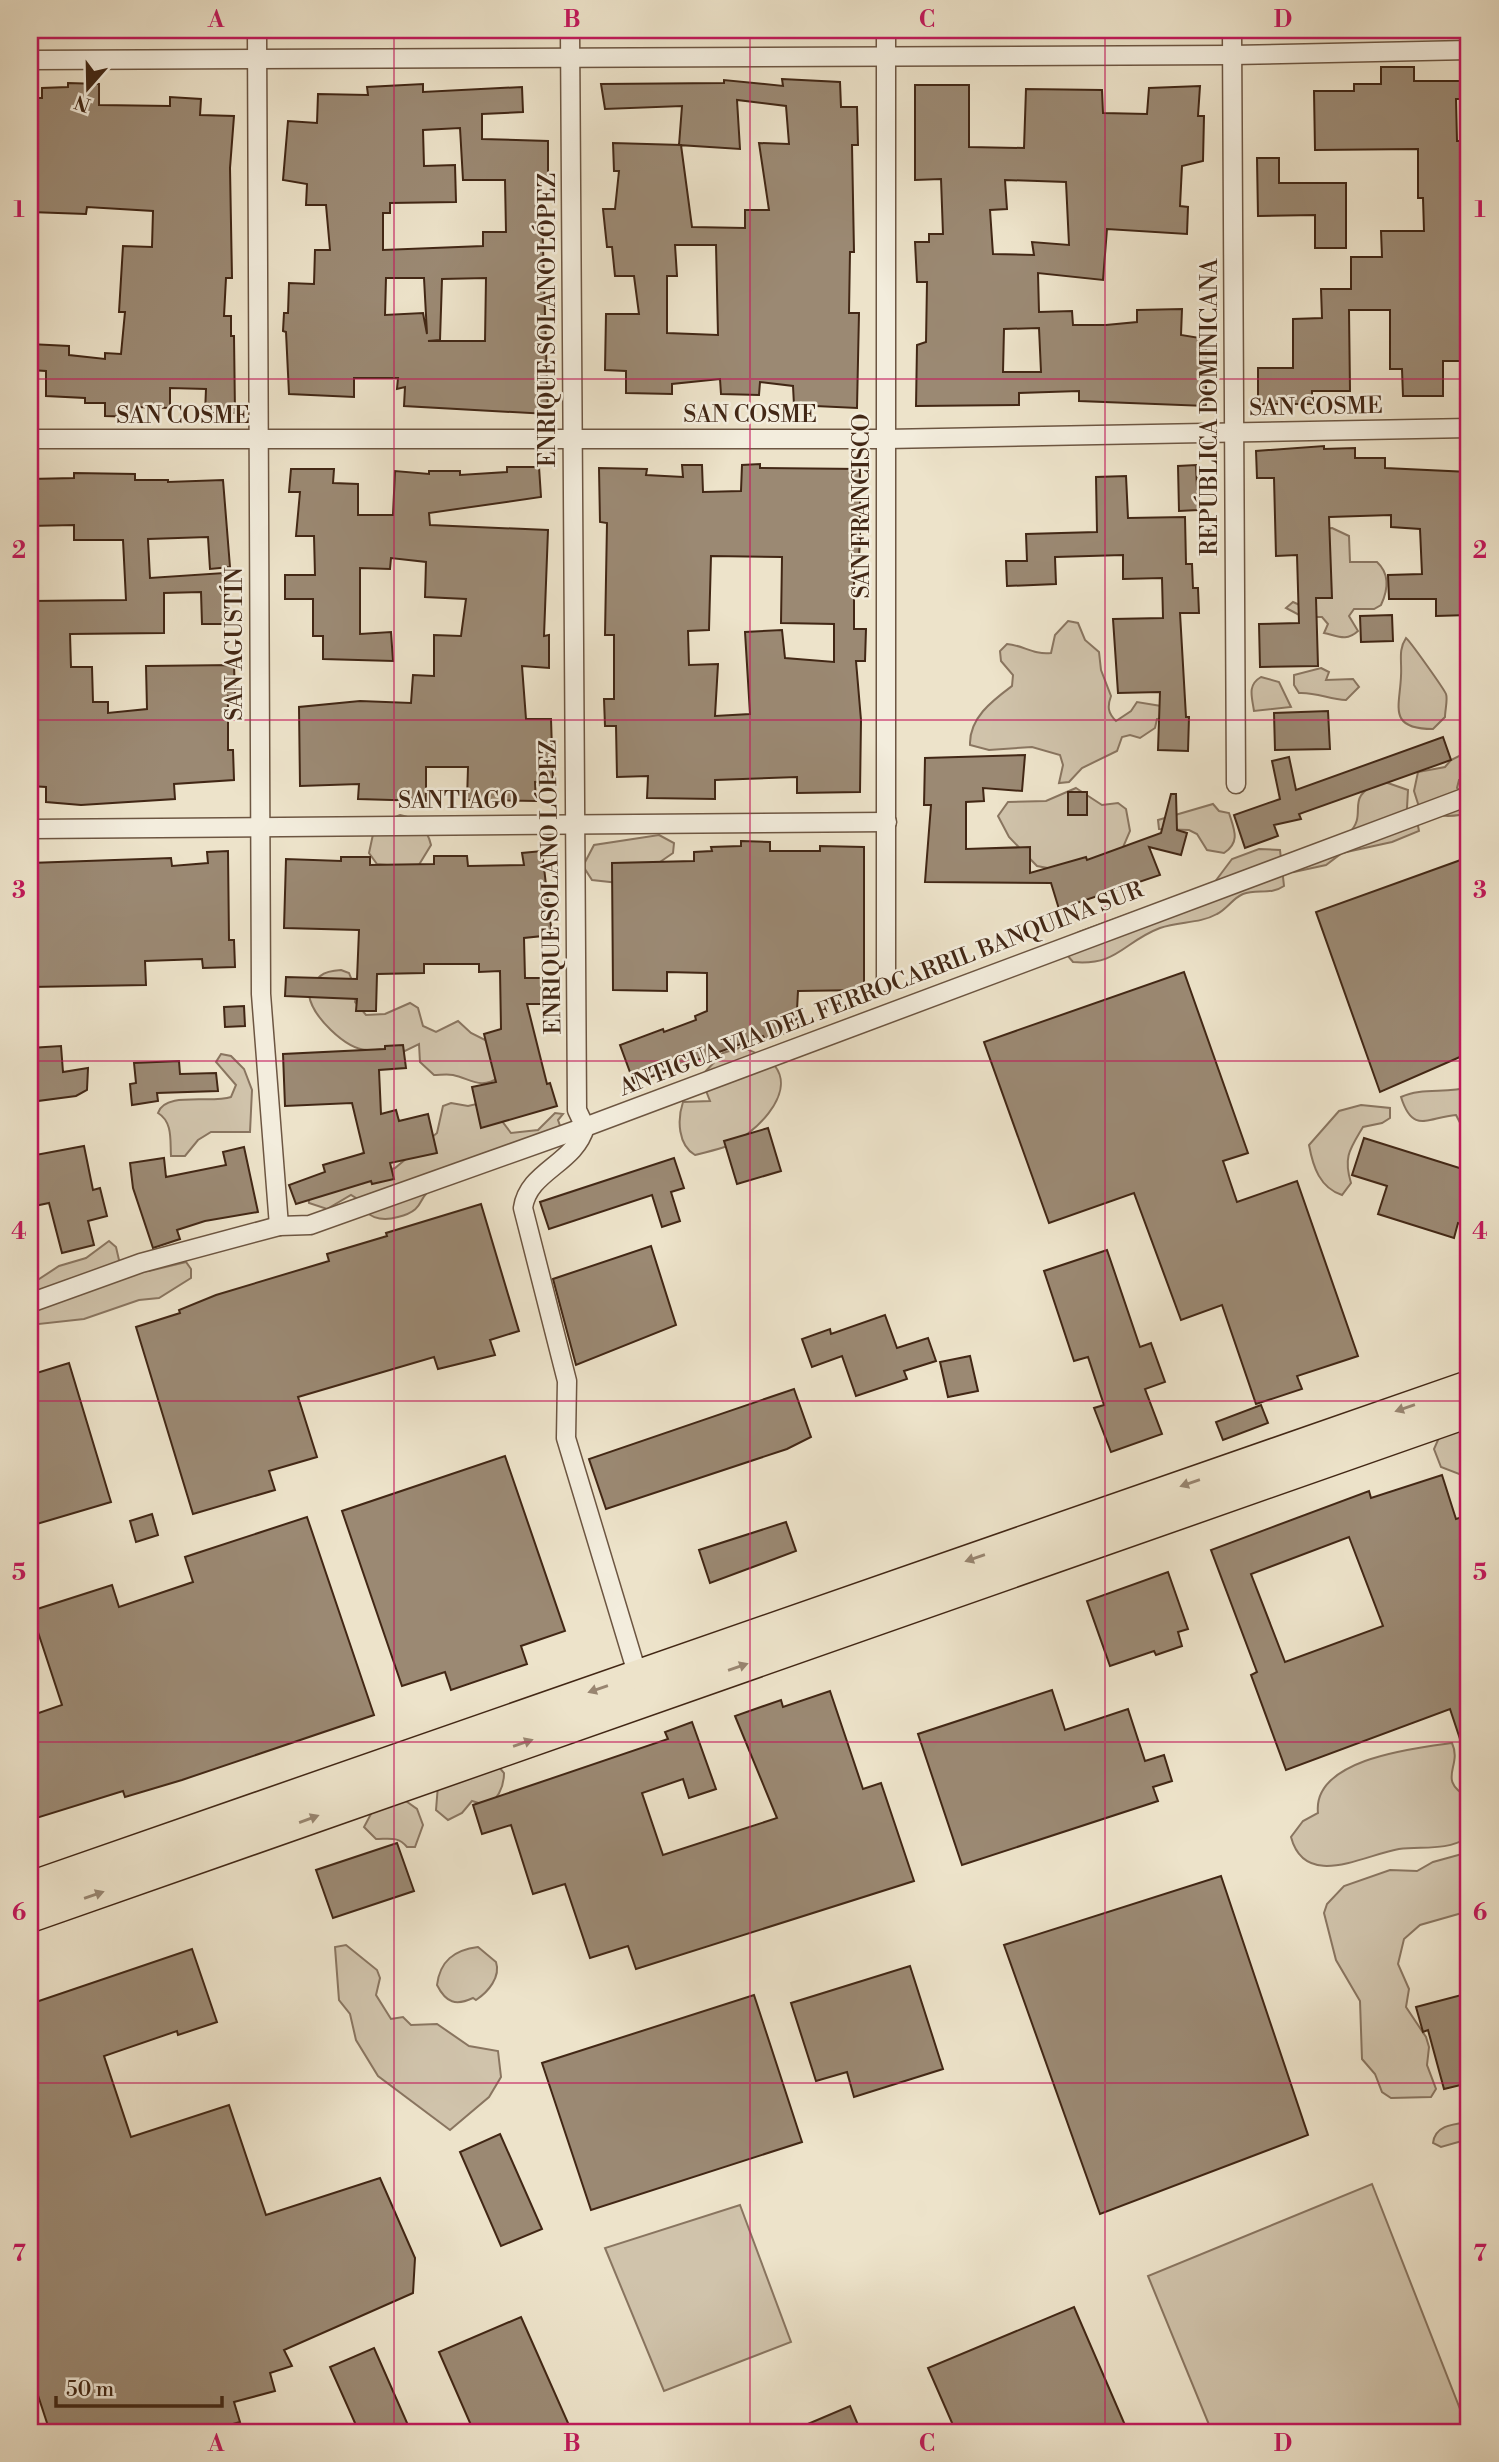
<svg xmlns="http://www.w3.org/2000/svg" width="1499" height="2462" viewBox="0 0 1499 2462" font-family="'Libre Bodoni',serif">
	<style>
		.green { fill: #d0c3ab; stroke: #897560; stroke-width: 2 }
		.building { fill: #9b8973; stroke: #422715; stroke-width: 2; fill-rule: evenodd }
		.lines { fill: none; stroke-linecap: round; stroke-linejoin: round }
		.minor-casing { stroke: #6d5642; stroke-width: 21 }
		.trunk-casing { stroke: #422715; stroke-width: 33 }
		.minor { stroke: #f3eddd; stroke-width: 18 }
		.trunk { stroke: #ede3ca; stroke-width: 30 }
		.oneway { fill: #988570 }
		.grid { fill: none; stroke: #c2185b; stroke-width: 2; stroke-opacity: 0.55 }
		.labels { text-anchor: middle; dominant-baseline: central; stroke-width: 5; stroke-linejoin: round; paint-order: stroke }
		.street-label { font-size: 23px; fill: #422715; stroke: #f3eddd }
		.neatline { fill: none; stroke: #c2185b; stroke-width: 2.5 }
		.grid-label { font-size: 23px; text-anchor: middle; font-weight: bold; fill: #c2185b }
	</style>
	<rect width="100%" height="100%" fill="#ede3ca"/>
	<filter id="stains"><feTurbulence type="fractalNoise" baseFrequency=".00286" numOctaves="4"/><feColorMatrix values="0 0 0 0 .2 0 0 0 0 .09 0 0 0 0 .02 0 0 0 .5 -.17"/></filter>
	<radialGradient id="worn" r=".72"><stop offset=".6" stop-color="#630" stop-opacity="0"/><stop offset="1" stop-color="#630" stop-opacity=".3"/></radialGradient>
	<g class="green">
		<path d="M1332 528 1349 536 1350 562H1377C1390 574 1388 590 1381 605L1374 609H1354L1349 616 1358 631C1346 642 1338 636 1324 633L1328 624 1322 617H1303L1286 608 1293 602 1302 606 1323 529Z"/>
		<path d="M1068 621 1078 623 1085 640 1099 652 1101 670 1111 696C1107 707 1108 713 1116 721L1131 711 1137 702 1173 708 1178 718 1157 719 1155 728 1140 738 1130 735 1122 737 1117 751 1082 768 1069 782 1059 783 1063 765 1060 755 1032 747 989 750 970 745C969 718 992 701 1012 686L1013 675 1001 661 1000 651 1007 644C1023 645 1033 655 1051 653L1055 635Z"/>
		<path d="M1406 638C1410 641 1444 689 1446 694 1448 699 1445 710 1445 717L1433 729C1387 729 1400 706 1401 676 1402 661 1398 650 1406 638Z"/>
		<path d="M1321 668 1329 672 1326 680 1353 679 1359 687 1346 700C1330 700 1317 692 1299 693L1294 685V675Z"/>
		<path d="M1261 677 1279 682 1291 707 1254 711C1252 697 1247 685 1261 677Z"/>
		<path d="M1469 751V781L1459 780 1457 788 1469 798V812C1456 818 1433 817 1420 810L1414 791 1418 772 1445 767 1451 760Z"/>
		<path d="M1382 781 1408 790 1407 808 1417 821 1419 831 1392 842 1342 853 1326 865 1294 872 1295 863C1311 854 1336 846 1349 833 1370 812 1341 798 1382 781Z"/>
		<polygon points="1076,788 1102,805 1118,803 1126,809 1130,831 1121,852 1053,869 1037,866 1009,837 998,816 1008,802 1046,801"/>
		<path d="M1213 804 1219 811 1229 813C1234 829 1241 842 1224 853L1207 850 1197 834 1189 830 1159 829 1158 820Z"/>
		<path d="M400 815C417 818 427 828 431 845L417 868 377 864 369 853 375 825Z"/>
		<polygon points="659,835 674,843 673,853 628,884 592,880 583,866 594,845"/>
		<path d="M1259 849 1280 850 1284 886C1271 895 1257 889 1243 894 1233 898 1227 909 1217 914 1199 924 1179 921 1160 928 1123 942 1118 966 1073 962L1067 955 1070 937 1079 932 1214 883 1232 859Z"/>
		<path d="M341 970 349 973 357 993 355 1002 366 1015 385 1014 410 1003 418 1008 423 1026 436 1032 458 1021 471 1033 497 1046 499 1077C481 1090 471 1079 453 1075 447 1074 440 1075 434 1075L420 1062 419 1044 405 1051C393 1046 380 1051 367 1050 345 1049 312 1016 309 995 316 977 321 971 341 970Z"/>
		<path d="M742 1047C753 1052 767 1056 775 1066 797 1095 752 1136 727 1146 717 1150 706 1152 695 1155 678 1145 677 1120 683 1102L710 1101 703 1083V1074L723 1053Z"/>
		<path d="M221 1054 231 1056 244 1069 252 1090 250 1132H211L198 1140 185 1156H171C170 1141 173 1122 158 1113 165 1091 212 1104 231 1097L236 1085 216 1062Z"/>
		<path d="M1469 1087V1140L1456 1115C1428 1117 1413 1135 1401 1097 1422 1087 1447 1094 1469 1087Z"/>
		<path d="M451 1103 468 1106 481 1103 495 1112 511 1133 538 1130 555 1113 563 1114 558 1120 564 1137C521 1154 475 1168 433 1188 417 1196 427 1210 398 1217 381 1222 365 1218 359 1200L351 1195 327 1209 309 1203 308 1193 368 1149 386 1171 395 1168 437 1133 443 1106Z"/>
		<path d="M1361 1105 1390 1108V1118L1382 1123 1363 1127C1350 1149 1343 1157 1351 1183L1342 1195C1320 1188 1313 1167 1309 1145L1339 1111Z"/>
		<polygon points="109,1241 116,1247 122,1273 149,1271 186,1262 191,1269 191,1278 159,1298 139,1300 84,1319 30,1325 30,1285 59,1266 86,1258"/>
		<polygon points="1469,1410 1469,1469 1459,1474 1441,1467 1434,1449 1441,1433"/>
		<path d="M1452 1743C1463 1767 1435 1779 1469 1798L1467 1838C1446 1851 1423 1846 1399 1849 1364 1855 1305 1890 1291 1837L1303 1821 1318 1813C1312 1759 1415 1748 1452 1743Z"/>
		<path d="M499 1767 504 1773C504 1786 498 1798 488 1806L472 1801 462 1813 448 1820 436 1810 438 1785Z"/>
		<path d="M403 1799 417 1809 423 1825 415 1847H407C398 1836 389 1839 376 1839L364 1827 372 1812Z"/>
		<polygon points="1469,1852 1469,1911 1420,1925 1404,1939 1398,1964 1409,1989 1406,2007 1426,2037 1429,2047 1427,2065 1436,2089 1431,2097 1391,2098 1382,2092 1375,2074 1362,2059 1360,2001 1336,1960 1324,1913 1327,1904 1344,1886 1390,1870 1417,1871 1433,1862"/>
		<polygon points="346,1945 377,1970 380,1978 376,1995 391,2019 403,2017 411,2025 437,2024 469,2046 498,2051 501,2077 489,2097 450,2130 378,2076 356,2040 350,2014 339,2000 335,1947"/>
		<path d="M478 1947 496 1962C501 1977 488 1992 476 2000L473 1998C456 2006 446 2003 437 1985 440 1961 454 1950 478 1947Z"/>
		<path d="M1469 2122V2139L1441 2147 1433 2143C1435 2125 1454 2124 1469 2122Z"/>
		<polygon points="1372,2184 1469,2432 1212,2432 1148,2276"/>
		<polygon points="740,2205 791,2342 664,2391 605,2248"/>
	</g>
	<g class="building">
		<polygon points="1381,67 1414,67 1414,81 1469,81 1469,99 1456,99 1457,141 1469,141 1469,361 1443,361 1443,396 1403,396 1402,369 1390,369 1390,310 1349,310 1350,391 1312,391 1312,404 1258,404 1258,368 1293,368 1293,319 1322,318 1321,289 1351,289 1351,257 1382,257 1381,231 1424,231 1423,198 1418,198 1418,149 1315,150 1314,91 1354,91 1354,84 1381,84"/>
		<path d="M782 79 840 82 841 107H857L858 145H852L854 252H850L849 313H859L857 408 794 405 793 386 760 382 759 395 721 394 720 379 672 384V394L626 393V371L605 370 606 314H639L634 276H615L612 247H607L603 209H615L619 171H614L613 143 681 145 692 227 745 228V210H769L759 143 789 144 786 106 737 100 740 149 679 145 682 106 605 109 601 84 724 83V80L783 86ZM675 245H716L718 335 667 333V276H677Z"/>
		<polygon points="68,83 99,84 99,105 170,106 170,97 201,99 200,115 234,116 230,168 232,278 226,278 224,316 231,316 231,336 234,336 235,413 205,413 206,389 170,388 170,408 136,407 136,417 105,416 105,403 85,403 85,398 46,396 46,371 30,370 30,344 69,346 69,355 105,359 105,353 121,354 125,312 119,312 123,246 152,247 153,211 87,207 86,214 30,212 30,98 42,98 42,88 68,87"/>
		<path d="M423 84V92L522 87 523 112 482 114V139L548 141V180H541L548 414 404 406 405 387 397 389 398 378H354V397L289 394 286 332 283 331 284 313H288L289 283 314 284 315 250H330L326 205H306L307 184 283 180 288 121 317 123 318 94 368 95 367 87ZM460 128 463 180H505L506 232H483V246L383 250V213H390V203L456 202 455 165 424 166 423 130ZM386 278H424L427 334 423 313 385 315ZM486 278 485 341H428L440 340 442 279Z"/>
		<path d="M915 85H969V147L1024 148 1026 89 1102 90 1103 113 1147 114 1149 88 1200 86 1198 116H1204L1203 161 1182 166 1180 206 1188 207 1187 234 1107 229 1103 280 1038 273 1039 312 1072 311 1073 325H1106L1137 322V310L1182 309 1181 335 1206 339V406L1079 401V391L1019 393V405L916 406 917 345 926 342 927 282H917L915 242H929V234H943L941 179 915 180ZM1005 180 1066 182 1069 245 1032 242 1034 255 993 254 990 210 1007 209ZM1039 328 1041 372H1003L1004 329Z"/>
		<polygon points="1257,158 1279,158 1279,183 1346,183 1346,248 1315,248 1315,215 1258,216"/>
		<polygon points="1324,446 1324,449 1355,448 1355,458 1385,458 1385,468 1469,472 1469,615 1436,616 1436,599 1389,599 1388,575 1422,574 1420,529 1391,527 1391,515 1329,517 1332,598 1316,598 1318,666 1260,667 1259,624 1299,623 1297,555 1276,556 1274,478 1257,478 1256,451"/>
		<path d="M760 464V468L860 469V539L859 558H854V629H866L865 661H856L861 720 860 792 797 793V777L715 780V799L647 798 648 776 617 777 616 726H605L604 699H614V635H605L607 523 600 522 599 468 647 469 646 475 683 477 682 465H702L703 492 741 491 742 465ZM711 556 782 557 781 623 834 624V662L785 658 782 630 745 632 750 714 715 716 718 664 689 665 688 631 709 630Z"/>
		<polygon points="1196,465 1198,510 1179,511 1178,466"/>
		<polygon points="507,467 539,467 541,497 429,513 430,525 548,530 544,636 549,635 549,668 522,666 526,719 551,719 553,781 535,782 536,801 467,800 468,767 426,767 426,801 358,799 359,784 300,786 299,707 360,701 411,703 413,675 434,676 434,635 461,636 466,599 425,597 426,562 391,558 390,569 360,568 360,634 391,632 393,661 323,659 323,636 313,636 313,599 285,599 285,575 315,575 314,536 296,536 300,492 289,492 291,469 334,469 333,483 358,484 358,515 393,515 395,471 429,474 429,471 460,471 460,475 507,472"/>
		<polygon points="74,473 135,474 135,480 168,480 168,482 223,480 230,567 210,569 208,537 148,539 150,578 224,573 226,624 202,624 201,592 164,593 164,633 70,634 71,667 92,667 93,702 108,702 108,713 147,709 146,666 234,665 235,696 228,696 228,750 233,750 234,780 174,784 175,799 81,805 46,802 46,787 30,786 30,601 126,600 123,540 74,540 74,525 30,526 30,479 74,478"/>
		<polygon points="1126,476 1128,518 1185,517 1186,564 1192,564 1193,588 1198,588 1199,613 1180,613 1186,717 1189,717 1188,751 1158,750 1160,692 1118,693 1113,619 1163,618 1162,578 1123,579 1123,555 1055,557 1056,584 1007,586 1006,561 1027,561 1026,534 1097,532 1096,477"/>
		<polygon points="1392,615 1393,641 1361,642 1360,616"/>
		<polygon points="1328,711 1330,749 1275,750 1274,713"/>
		<polygon points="1443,737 1451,760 1299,814 1301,819 1274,825 1278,836 1245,848 1234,815 1280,799 1272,761 1289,757 1296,790"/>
		<polygon points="1025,755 1022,791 983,788 984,801 966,802 966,849 1030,847 1030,873 1086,857 1087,860 1161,833 1171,794 1176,794 1177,830 1187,833 1181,855 1149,847 1160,875 1059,909 1051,883 925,882 931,805 924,805 925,758"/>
		<rect x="1068" y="792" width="19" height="23"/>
		<polygon points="741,841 770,842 770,851 820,851 820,846 864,847 864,990 798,991 796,1029 765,1040 763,1036 634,1083 620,1045 663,1029 664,1032 696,1020 695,1016 707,1011 707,973 667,972 667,991 613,990 612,863 694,861 694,852 712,851 711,847 741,846"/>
		<polygon points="228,851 229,940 234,940 235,967 203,968 202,959 145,961 146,985 30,987 30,863 171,858 172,866 208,863 207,852"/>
		<polygon points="542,851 552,935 524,938 525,978 543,978 544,1004 527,1004 547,1084 550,1083 557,1106 481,1128 472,1087 496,1082 484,1034 501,1029 500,971 479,972 479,964 424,964 424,973 377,974 376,1011 356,1011 357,999 285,996 286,977 357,979 359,930 284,928 286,859 341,861 341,857 370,857 370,865 434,864 434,856 467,856 468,866 524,865 522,853"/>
		<polygon points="1469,857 1469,1053 1380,1092 1316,912"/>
		<polygon points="1184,972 1248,1153 1223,1161 1237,1202 1297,1181 1358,1356 1297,1376 1302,1389 1256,1404 1222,1305 1181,1320 1134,1193 1049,1223 984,1042"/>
		<polygon points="244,1006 245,1026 225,1027 224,1007"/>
		<polygon points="403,1045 406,1068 379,1070 381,1114 396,1110 399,1121 428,1114 437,1153 390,1163 394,1179 372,1184 371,1181 296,1204 289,1185 325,1172 323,1165 364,1153 352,1103 285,1106 283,1054 385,1049 385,1046"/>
		<polygon points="61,1046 63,1072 88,1068 87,1090 76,1096 30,1102 30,1048"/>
		<polygon points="179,1061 180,1074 216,1073 218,1091 157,1093 158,1101 132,1105 130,1084 136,1083 134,1063"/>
		<polygon points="768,1128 781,1171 737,1184 724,1141"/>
		<polygon points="1364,1138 1469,1171 1469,1227 1458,1223 1454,1238 1378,1214 1387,1186 1352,1175"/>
		<polygon points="84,1146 93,1190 100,1188 107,1216 88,1221 94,1245 62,1253 49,1203 30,1207 30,1156"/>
		<polygon points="244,1147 258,1212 205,1221 177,1230 180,1239 153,1248 133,1188 130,1163 164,1158 166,1177 226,1165 223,1152"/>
		<polygon points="674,1158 684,1188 671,1192 680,1221 662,1227 652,1195 549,1229 540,1202"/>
		<polygon points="481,1204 519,1331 490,1340 495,1355 438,1369 434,1357 298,1397 317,1457 269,1471 275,1490 193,1514 136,1327 180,1313 179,1310 216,1295 329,1261 327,1254 387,1236 386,1233"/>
		<polygon points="651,1246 676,1325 576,1365 553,1279"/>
		<polygon points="1107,1250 1140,1347 1151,1343 1165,1382 1145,1389 1162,1434 1111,1452 1094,1408 1104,1405 1088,1357 1074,1361 1044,1271"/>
		<polygon points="885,1315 897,1348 928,1338 936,1361 904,1371 907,1379 856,1396 842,1356 812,1367 802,1339 830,1329 831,1334"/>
		<polygon points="970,1356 978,1391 948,1397 940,1362"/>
		<polygon points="69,1363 111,1502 30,1526 30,1375"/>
		<polygon points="794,1389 811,1437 787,1449 606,1509 589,1459"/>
		<polygon points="1261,1405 1268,1423 1223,1440 1216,1422"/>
		<polygon points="505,1456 565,1631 521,1646 527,1664 451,1690 445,1672 402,1686 342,1511"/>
		<path d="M1442 1475 1456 1519 1469 1515V1756L1466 1757 1450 1709 1286 1770 1251 1675 1257 1672 1211 1550 1369 1491 1371 1498ZM1349 1537 1383 1626 1285 1662 1251 1574Z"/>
		<polygon points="152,1514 158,1535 136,1542 130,1521"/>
		<polygon points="307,1517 374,1715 182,1780 125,1797 123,1791 30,1820 30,1716 62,1705 31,1611 112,1585 119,1607 193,1582 185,1557"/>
		<polygon points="786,1522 796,1551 710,1583 699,1550"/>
		<polygon points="1168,1572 1188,1629 1178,1632 1182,1646 1156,1655 1154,1651 1110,1666 1087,1601"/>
		<polygon points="1052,1690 1065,1730 1128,1709 1145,1761 1164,1755 1172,1781 1153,1787 1158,1801 962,1865 918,1734"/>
		<polygon points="830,1691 863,1789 881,1783 914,1881 636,1969 628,1946 590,1958 565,1884 533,1894 511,1825 482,1834 473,1805 668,1739 665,1732 692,1722 716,1789 689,1798 683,1779 642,1793 663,1855 777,1818 735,1716 781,1700 783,1707"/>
		<polygon points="397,1843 414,1891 333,1918 316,1870"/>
		<polygon points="1221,1876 1308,2135 1100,2214 1004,1945"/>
		<polygon points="192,1949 217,2022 178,2035 177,2031 104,2056 131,2137 229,2105 266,2215 380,2178 415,2258 413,2293 284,2350 292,2366 270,2373 275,2391 234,2402 240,2422 204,2432 50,2432 30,2371 30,2004"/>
		<polygon points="910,1966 943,2069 854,2097 847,2072 816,2081 791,2003"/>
		<polygon points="1469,1993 1469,2083 1444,2089 1428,2030 1423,2032 1416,2007"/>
		<polygon points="754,1995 802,2142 591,2210 542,2063"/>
		<polygon points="500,2134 542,2229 501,2246 460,2152"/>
		<polygon points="1074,2307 1128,2432 956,2432 928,2368"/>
		<polygon points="521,2317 572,2432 474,2432 439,2352"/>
		<polygon points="374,2348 411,2432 359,2432 330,2367"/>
		<polygon points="850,2406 861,2432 789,2432"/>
	</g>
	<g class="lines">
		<defs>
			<g id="minor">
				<polyline points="257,30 261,994 279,1226 310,1225 585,1127 1469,796"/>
				<path d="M570 30 577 1110 585 1127C575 1164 528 1171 523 1208L567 1381 566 1438 640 1683"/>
				<polyline points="1232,30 1236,784"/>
				<polyline points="30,60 1232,55 1469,50"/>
				<polyline points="30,439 886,439 1469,428"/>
				<polyline points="30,829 887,822"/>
				<polyline points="886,982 886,30"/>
				<polyline points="30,1303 141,1263 279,1226"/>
			</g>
			<g id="trunk">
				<polyline points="30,1887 1469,1386"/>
				<polyline points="30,1917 1469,1412"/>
			</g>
		</defs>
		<use href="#minor" class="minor-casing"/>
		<use href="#trunk" class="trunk-casing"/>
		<use href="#minor" class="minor"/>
		<use href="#trunk" class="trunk"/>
	</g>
	<defs><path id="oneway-solid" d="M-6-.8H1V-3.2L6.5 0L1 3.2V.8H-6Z" transform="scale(1.75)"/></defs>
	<g class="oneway">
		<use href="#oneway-solid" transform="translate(1405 1408) rotate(161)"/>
		<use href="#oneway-solid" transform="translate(1190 1483) rotate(161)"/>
		<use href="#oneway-solid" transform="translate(975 1558) rotate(161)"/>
		<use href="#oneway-solid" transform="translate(738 1667) rotate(-19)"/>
		<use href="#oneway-solid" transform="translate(598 1689) rotate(161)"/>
		<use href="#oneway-solid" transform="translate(523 1743) rotate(-19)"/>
		<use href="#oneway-solid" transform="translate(309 1819) rotate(-20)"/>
		<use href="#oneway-solid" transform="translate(94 1895) rotate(-19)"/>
	</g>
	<path class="grid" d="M394 30V2432M750 30V2432M1105 30V2432M30 379H1469M30 720H1469M30 1061H1469M30 1401H1469M30 1742H1469M30 2083H1469"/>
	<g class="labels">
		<g class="street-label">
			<text transform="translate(548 320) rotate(-90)">ENRIQUE SOLANO LÓPEZ</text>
			<text transform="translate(1210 407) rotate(-90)">REPÚBLICA DOMINICANA</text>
			<text transform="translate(1316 407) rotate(-1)">SAN COSME</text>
			<text x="750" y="415">SAN COSME</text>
			<text x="183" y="416">SAN COSME</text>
			<text transform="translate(862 506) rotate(-90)">SAN FRANCISCO</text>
			<text transform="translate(235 644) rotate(-90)">SAN AGUSTÍN</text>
			<text x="458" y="801">SANTIAGO</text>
			<text transform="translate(551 887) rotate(-91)">ENRIQUE SOLANO LÓPEZ</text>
			<text transform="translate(881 989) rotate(-21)">ANTIGUA VIA DEL FERROCARRIL BANQUINA SUR</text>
		</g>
	</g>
	<rect width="1499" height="2462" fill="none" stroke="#ede3ca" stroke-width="77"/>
	<g transform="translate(88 88) rotate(200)" stroke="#f3eddd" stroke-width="5" paint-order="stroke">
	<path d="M0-5L12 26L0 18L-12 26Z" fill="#422715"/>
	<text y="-10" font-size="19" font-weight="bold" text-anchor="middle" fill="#422715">N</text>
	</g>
	<path d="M56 2396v10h166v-10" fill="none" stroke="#422715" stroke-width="3.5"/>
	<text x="66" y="2396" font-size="21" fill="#422715" stroke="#f3eddd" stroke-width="5" paint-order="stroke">50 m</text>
	<rect x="38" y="38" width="1422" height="2386" class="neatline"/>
	<g class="grid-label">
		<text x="216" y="27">A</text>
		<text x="572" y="27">B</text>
		<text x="927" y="27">C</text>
		<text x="1283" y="27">D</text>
		<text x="19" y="217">1</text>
		<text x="1480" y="217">1</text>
		<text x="19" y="558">2</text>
		<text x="1480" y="558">2</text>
		<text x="19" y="898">3</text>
		<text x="1480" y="898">3</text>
		<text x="19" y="1239">4</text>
		<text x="1480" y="1239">4</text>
		<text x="19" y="1580">5</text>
		<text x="1480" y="1580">5</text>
		<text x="19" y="1920">6</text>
		<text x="1480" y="1920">6</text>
		<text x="19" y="2261">7</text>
		<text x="1480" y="2261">7</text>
		<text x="216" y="2451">A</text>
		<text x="572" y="2451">B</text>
		<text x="927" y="2451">C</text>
		<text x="1283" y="2451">D</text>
	</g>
	<rect width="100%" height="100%" filter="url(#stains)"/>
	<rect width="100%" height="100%" fill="url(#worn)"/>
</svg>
